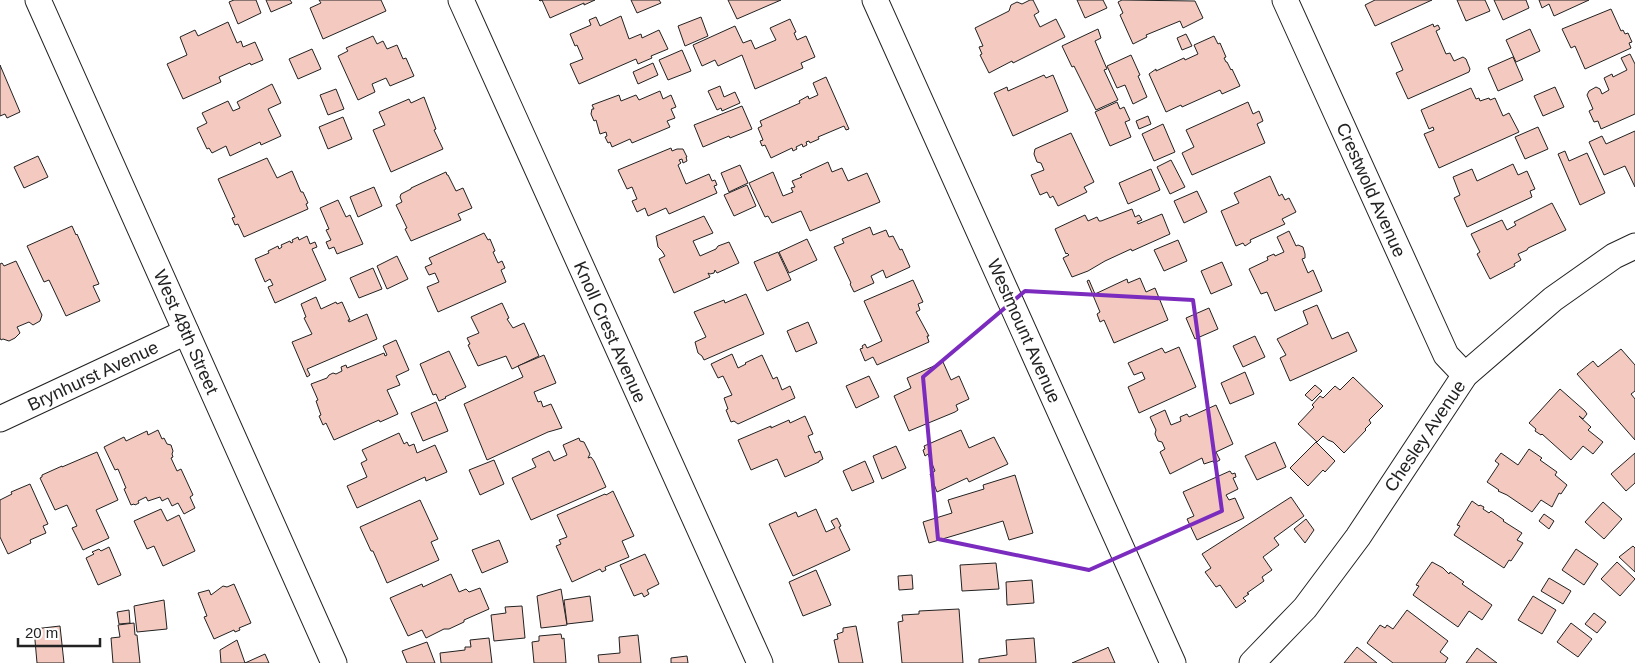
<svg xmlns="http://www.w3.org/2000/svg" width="1635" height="663" viewBox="0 0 1635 663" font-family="Arial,sans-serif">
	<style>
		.building { fill: #f3c9c0; stroke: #222 }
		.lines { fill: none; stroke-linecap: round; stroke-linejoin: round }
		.minor-casing { stroke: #222; stroke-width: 27 }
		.minor { stroke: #fff; stroke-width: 25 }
		.marked { fill: none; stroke: #7b2cbf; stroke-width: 4; stroke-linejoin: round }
		.labels { text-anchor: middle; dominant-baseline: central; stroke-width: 4; stroke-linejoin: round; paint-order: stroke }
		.street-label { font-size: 18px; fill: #222; stroke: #fff }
	</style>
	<rect width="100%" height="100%" fill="#fff"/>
	<g class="building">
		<polygon points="234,0 256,0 261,13 238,24 229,2"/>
		<polygon points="266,0 290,0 292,3 271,12"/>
		<polygon points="319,0 381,0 386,11 323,39 310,8 321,3"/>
		<polygon points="539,0 595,0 584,5 584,3 550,18 542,0 540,1"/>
		<polygon points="631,0 659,0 661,3 637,13"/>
		<polygon points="728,0 781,0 737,19"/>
		<polygon points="1030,0 1033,0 1039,12 1034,15 1040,27 1056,19 1065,37 1013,63 1012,61 989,73 980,55 982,54 979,47 983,46 975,28 1009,11 1011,5 1017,2 1022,4"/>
		<polygon points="1077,0 1103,0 1107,8 1085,18"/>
		<polygon points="1122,0 1195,1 1203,18 1183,28 1180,21 1146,35 1147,37 1133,44 1120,15 1123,13 1118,2"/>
		<polygon points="1375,0 1432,0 1375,26 1365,5"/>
		<polygon points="1457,0 1485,0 1490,11 1466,21"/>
		<polygon points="1494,0 1526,0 1529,8 1503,20"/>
		<polygon points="1539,0 1589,0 1554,16 1549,4 1542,8"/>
		<polygon points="1611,9 1621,31 1623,30 1625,34 1628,33 1632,42 1629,43 1631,48 1585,69 1575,46 1571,48 1562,29"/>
		<polygon points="621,16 629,39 641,34 642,38 659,30 668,49 651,56 652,58 638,64 636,59 579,84 570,64 583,59 577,45 575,46 570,34 591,25 589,20 596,17 600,26"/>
		<polygon points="701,17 708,36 685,46 678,26"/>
		<polygon points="790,19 796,32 794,33 797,40 806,36 815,57 801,63 803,68 755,89 742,55 718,66 715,60 702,66 693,45 735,26 743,43 751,40 755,49 776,40 770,28"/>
		<polygon points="228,22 237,43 241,41 243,47 255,42 263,60 251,65 250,63 219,77 221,82 183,99 167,64 187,55 180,37 195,30 198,36"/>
		<polygon points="1433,24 1434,27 1438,25 1440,29 1436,31 1446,54 1450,53 1454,61 1463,57 1466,59 1470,69 1469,72 1408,99 1396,73 1403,70 1391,43"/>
		<polygon points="1098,29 1101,38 1095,41 1107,69 1104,70 1118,100 1096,110 1074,66 1072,67 1062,46"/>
		<polygon points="1530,29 1540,51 1516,62 1506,40"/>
		<polygon points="1186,34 1192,46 1182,50 1177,38"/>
		<polygon points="373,36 377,44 383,41 387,49 397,45 403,59 406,58 414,76 390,86 386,78 372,84 375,92 358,100 338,56 348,51 346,48"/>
		<polygon points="1214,36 1218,44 1220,43 1226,57 1224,58 1226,62 1227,62 1231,70 1232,69 1240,86 1222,94 1220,90 1182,107 1181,105 1166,112 1149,74 1156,69 1156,71 1184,58 1185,60 1198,54 1194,45"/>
		<polygon points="312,49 321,69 298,79 289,59"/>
		<polygon points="682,50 691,71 668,80 659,60"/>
		<polygon points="1630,54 1635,64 1635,114 1601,129 1598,121 1594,122 1589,111 1593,109 1587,95 1589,91 1596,87 1600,89 1602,94 1609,90 1604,78 1612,74 1613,77 1627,70 1621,58"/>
		<polygon points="1131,55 1140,75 1138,76 1147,97 1133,104 1125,85 1117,88 1107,66"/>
		<polygon points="1513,57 1523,80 1498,91 1488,68"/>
		<polygon points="653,63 658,75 638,84 633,72"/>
		<polygon points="0,65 20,112 7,118 5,114 0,116"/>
		<polygon points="1044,75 1046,78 1053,75 1068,111 1013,136 994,93 1007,87 1008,91"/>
		<polygon points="826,77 849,129 846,130 844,126 818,137 819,139 810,143 809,141 806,142 807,145 803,147 802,144 796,147 797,149 793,151 792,148 771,158 765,145 762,146 760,141 763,140 758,128 762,126 760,121 800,103 799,101 808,96 809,99 818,95 813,83"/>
		<polygon points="272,84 281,103 268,109 281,136 261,145 260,142 230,156 226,146 212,153 209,148 207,149 197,128 207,123 202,113 228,101 233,111 240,108 237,102"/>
		<polygon points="720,86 724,97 735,92 740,103 722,111 721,108 717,110 708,91"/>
		<polygon points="1555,87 1564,107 1543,116 1534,96"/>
		<polygon points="1471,88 1476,99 1479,98 1480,101 1489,98 1490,100 1495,98 1503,116 1509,113 1519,132 1439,168 1424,134 1434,130 1433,127 1429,129 1421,110"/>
		<polygon points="336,89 344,109 328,115 320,95"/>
		<polygon points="660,91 663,99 671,95 676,107 671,109 675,118 667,121 670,127 632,143 630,139 612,147 610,142 608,143 605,137 607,136 606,132 600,134 596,120 594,121 591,114 592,109 594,109 592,105 619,95 621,101 636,95 639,100"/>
		<polygon points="424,97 436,129 434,130 443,149 391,172 373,130 385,125 379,112 409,99 411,103"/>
		<polygon points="1117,102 1120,109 1124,107 1130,120 1125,122 1131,137 1110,146 1095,112"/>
		<polygon points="1248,102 1253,114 1259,111 1263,121 1257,124 1265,143 1192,175 1182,153 1194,147 1186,130"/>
		<polygon points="742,106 752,129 730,138 729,136 703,147 694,125"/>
		<polygon points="1148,116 1151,124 1139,129 1136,121"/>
		<polygon points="343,117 352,139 328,149 319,127"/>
		<polygon points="1163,124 1175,152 1154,161 1142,134"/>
		<polygon points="1538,127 1548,149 1525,159 1515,137"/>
		<polygon points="1635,131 1635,187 1625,166 1604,175 1589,142 1602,136 1606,144"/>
		<polygon points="1071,133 1094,182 1084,187 1087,192 1058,206 1053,196 1050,198 1047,192 1040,195 1031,175 1044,170 1041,163 1037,162 1034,154 1035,149"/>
		<polygon points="671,148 672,151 677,149 683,149 687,157 686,157 687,161 683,163 682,159 679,160 681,163 678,165 686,184 709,174 712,181 715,180 717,185 714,186 717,193 669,214 666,208 648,216 645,208 637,212 632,201 637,199 632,187 627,189 618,170"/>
		<polygon points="1565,151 1569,161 1587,153 1605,193 1580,205 1558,154"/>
		<polygon points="38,156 48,177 24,188 14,167"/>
		<polygon points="267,158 277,178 292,171 301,192 303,192 308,203 306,204 308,209 244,237 238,224 235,225 232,218 235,217 218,179"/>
		<polygon points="1171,160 1185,187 1170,194 1157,167"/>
		<polygon points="828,162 832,172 842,168 848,181 867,173 880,202 810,231 801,211 772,223 768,216 765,217 749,183 773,172 783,196 793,192 791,188 795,187 792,181 802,177 800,175"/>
		<polygon points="1513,164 1518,175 1527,171 1535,189 1530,191 1532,197 1467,227 1454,198 1460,195 1453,177 1472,169 1477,181"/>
		<polygon points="740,165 748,183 729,192 721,173"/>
		<polygon points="1151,169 1160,190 1128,204 1119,183"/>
		<polygon points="446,172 447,175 448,175 456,191 463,188 472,208 458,214 461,220 411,241 405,229 407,228 396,205 402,202 400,197 401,194 411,189 411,188"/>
		<polygon points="1270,176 1279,196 1282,194 1285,200 1289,198 1296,212 1282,219 1285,224 1250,240 1251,242 1245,246 1243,243 1236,246 1221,211 1239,203 1234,193"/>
		<polygon points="747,185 756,206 734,216 724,195"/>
		<polygon points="374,187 382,206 358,217 350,197"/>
		<polygon points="1197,191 1207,212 1184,223 1174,201"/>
		<polygon points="338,200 346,217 350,215 363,244 337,254 334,247 329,249 326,242 331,240 326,230 329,229 320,208"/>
		<polygon points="1552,203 1566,230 1528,248 1527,250 1518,254 1521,260 1514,264 1515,266 1490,279 1477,254 1480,252 1471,234 1502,220 1507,230 1516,225 1514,222"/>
		<polygon points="1132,209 1135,217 1139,215 1142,220 1137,222 1138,224 1162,214 1170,234 1132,251 1131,249 1105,261 1088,271 1072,277 1063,258 1069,255 1067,253 1066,254 1055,229 1085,215 1088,221 1097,217 1099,221 1101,221"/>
		<polygon points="704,216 713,233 693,241 700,256 716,249 718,246 729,242 739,263 717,273 715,270 714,273 710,274 708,273 710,277 674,293 659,259 665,256 662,251 658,247 656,236"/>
		<polygon points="72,226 76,235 77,234 99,284 93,286 100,301 66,316 49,280 44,282 27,246"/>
		<polygon points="870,227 873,235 886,230 889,237 893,236 900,250 902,249 910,267 886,278 883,270 871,276 874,283 854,292 850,284 851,283 834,247 844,243 842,239"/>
		<polygon points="1289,231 1296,246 1298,245 1303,247 1305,254 1305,258 1302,259 1308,273 1313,270 1322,291 1275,311 1267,292 1261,294 1249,269 1268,260 1267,257 1274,254 1275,256 1284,252 1277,237"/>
		<polygon points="484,233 488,240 490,239 495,251 493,252 498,263 502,261 505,268 501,270 506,282 438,312 427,287 439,282 435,273 429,275 425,267 432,264 429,258"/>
		<polygon points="307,236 310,244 315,242 317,247 312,249 326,280 275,303 268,287 273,285 270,279 265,282 255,259 269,253 268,251 278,246 279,249 282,247 281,245 290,241 291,243 293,242 292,240 298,237 299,240"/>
		<polygon points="807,239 817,260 789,273 779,252"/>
		<polygon points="1178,240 1187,261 1164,271 1154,250"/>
		<polygon points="778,252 791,280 767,291 754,262"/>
		<polygon points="397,256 408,279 387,289 377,266"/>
		<polygon points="16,261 42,315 40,321 33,325 29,322 17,327 20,333 15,338 9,341 3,339 1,340 0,338 0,264 2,263 4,266"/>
		<polygon points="1222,262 1232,285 1211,294 1201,271"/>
		<polygon points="373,268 382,289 359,298 350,278"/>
		<polygon points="1140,278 1146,292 1155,288 1168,320 1114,343 1104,320 1100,322 1097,314 1100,312 1087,281 1089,280 1095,294 1127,279 1128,283"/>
		<polygon points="913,280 923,302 918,304 920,310 916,312 929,336 927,336 929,342 877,365 873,357 865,361 860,349 863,348 862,346 865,344 867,348 882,341 864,301"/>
		<polygon points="746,294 764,334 704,360 702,356 698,353 695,342 706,337 694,312 724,300 725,303"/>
		<polygon points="316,297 321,309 336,302 337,304 342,302 350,320 348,320 349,322 367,314 377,339 307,369 310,375 307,377 292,342 312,334 304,318 306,317 301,304"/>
		<polygon points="502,303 509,318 507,319 513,328 524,323 539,356 512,369 506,356 478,366 468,345 470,344 467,338 479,333 471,317"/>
		<polygon points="1317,305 1332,339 1348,332 1357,351 1290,381 1280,358 1286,355 1277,339 1308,324 1303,311"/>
		<polygon points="1209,308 1218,329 1195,339 1186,318"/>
		<polygon points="808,322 817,343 796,352 787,331"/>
		<polygon points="1255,336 1265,357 1243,367 1233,346"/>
		<polygon points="396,340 409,370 396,376 400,385 387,390 398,414 380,422 379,420 334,440 326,423 323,425 319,416 321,415 316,401 318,400 311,384 327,378 329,375 333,373 336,374 342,371 341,367 346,365 347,368 384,353 385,356 387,355 383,346"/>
		<polygon points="1179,347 1196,387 1139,413 1128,387 1145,379 1142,372 1134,375 1128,363 1162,348 1165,353"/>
		<polygon points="1621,349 1635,365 1635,391 1631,394 1635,399 1635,440 1577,374 1593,361 1598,367"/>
		<polygon points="449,351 466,387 445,397 446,398 439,401 436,394 433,395 420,364"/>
		<polygon points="732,354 738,368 746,364 745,363 762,355 773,379 777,377 782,390 790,386 795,398 738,424 734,421 731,422 726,410 728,409 724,398 732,395 723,376 718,378 711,364"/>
		<polygon points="544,355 556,383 534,392 538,402 541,401 543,407 551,404 562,428 548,432 487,460 464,404 523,377 518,366"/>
		<polygon points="943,362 951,380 959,376 969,399 956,405 958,410 955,412 909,431 894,396 911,388 907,378"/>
		<polygon points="1245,372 1254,394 1230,404 1221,383"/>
		<polygon points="869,376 879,397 856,408 846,386"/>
		<polygon points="1353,377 1383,406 1369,420 1371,423 1365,429 1366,430 1344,453 1333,442 1328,440 1323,436 1317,442 1298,424 1314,407 1312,405 1320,396 1323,398 1335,386 1340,390"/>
		<polygon points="1315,385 1322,391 1312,401 1305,395"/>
		<polygon points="1560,389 1585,411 1587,414 1583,419 1579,416 1591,427 1588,430 1603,442 1593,454 1583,446 1571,460 1542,434 1541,435 1535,431 1536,429 1529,423"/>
		<polygon points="436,402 448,431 423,441 411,413"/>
		<polygon points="1216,405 1233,444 1216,452 1220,460 1214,463 1213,461 1204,464 1202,458 1170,474 1160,452 1165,449 1162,442 1158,441 1155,434 1156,430 1150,417 1165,410 1171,425 1181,421 1180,417 1187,414 1189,417"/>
		<polygon points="805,416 813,434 808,436 815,453 820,451 823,459 819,461 819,462 785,477 777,459 751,470 738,440 771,426 771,428 789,420 790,423"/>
		<polygon points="158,430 162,439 164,438 167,444 171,445 173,451 172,454 173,457 171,458 177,471 181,469 193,495 190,497 195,508 184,514 178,503 172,506 168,498 162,501 160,497 148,501 146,497 138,501 139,503 135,505 134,504 131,505 124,489 126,488 118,469 115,470 104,447 124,437 126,441 147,431 148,435"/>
		<polygon points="961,430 969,448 994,437 1008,464 969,482 967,478 937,492 930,474 935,471 928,454 925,456 923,450 925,449 924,446"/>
		<polygon points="399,433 404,444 407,442 409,446 414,444 417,453 435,445 447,472 426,481 425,477 357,508 347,486 367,477 361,463 367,460 362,450"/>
		<polygon points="579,438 580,441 584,442 590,454 588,458 591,457 594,461 606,487 531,520 512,478 536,467 532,459 549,451 554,461 567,455 563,445"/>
		<polygon points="1275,442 1286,467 1257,480 1245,456"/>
		<polygon points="1316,442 1335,461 1325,472 1323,470 1308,486 1290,468"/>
		<polygon points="896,446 906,468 882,479 873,456"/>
		<polygon points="1529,449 1542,458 1540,460 1557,472 1555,475 1567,485 1561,494 1559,493 1552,507 1541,500 1532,512 1507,495 1498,491 1499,490 1487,482 1499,464 1495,461 1501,453 1518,465"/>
		<polygon points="97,452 118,500 96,510 109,538 83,550 72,528 77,526 67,505 55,510 40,478 42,477 42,475 62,466 62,467"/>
		<polygon points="1635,453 1635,483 1626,491 1611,474"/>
		<polygon points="494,460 504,484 480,495 469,470"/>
		<polygon points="865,461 874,482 852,491 843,471"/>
		<polygon points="1230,471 1232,474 1235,473 1236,477 1233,478 1238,489 1226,495 1229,500 1235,498 1244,518 1197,540 1187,519 1194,516 1183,492"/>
		<polygon points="1015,475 1033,533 1009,540 1003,521 929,543 923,522 952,513 948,500 984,489 983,485"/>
		<polygon points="30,484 48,524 43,526 46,533 30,540 31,543 8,554 0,537 0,500 12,494 11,492"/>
		<polygon points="613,491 634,536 622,541 629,557 605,567 606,570 602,572 600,569 572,582 556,546 561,544 559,540 567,537 557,515 605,494 606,495"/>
		<polygon points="1291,497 1304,516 1274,538 1279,545 1263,557 1272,570 1262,577 1264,581 1247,593 1249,594 1243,598 1246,601 1236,608 1220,585 1216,587 1205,572 1211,568 1202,554"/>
		<polygon points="420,500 438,539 431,542 439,560 387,583 373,551 371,551 360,527"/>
		<polygon points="1472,501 1479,506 1480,505 1484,507 1483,509 1489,513 1491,511 1504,520 1503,521 1522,533 1517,540 1523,543 1511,561 1509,560 1504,568 1454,535 1460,526 1457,525"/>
		<polygon points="1603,502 1622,519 1604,539 1585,522"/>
		<polygon points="161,509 167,521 179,515 195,551 163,566 154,546 147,549 134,521"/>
		<polygon points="816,509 826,532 835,528 831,521 837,518 841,526 839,527 850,550 793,576 769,524 796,512 798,517"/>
		<polygon points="1544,514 1554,521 1549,529 1539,521"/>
		<polygon points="1306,519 1314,530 1305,543 1294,529"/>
		<polygon points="499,540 508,562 482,573 472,550"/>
		<polygon points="1633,546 1635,548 1635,572 1619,557"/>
		<polygon points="109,547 121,575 98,585 86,558 94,554 92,552 99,549 101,551"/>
		<polygon points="1576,549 1598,564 1584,585 1562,570"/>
		<polygon points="645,554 659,584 647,590 649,594 644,597 642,593 634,596 620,565"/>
		<polygon points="1432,562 1443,568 1449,574 1450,572 1464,582 1462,584 1492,605 1482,620 1469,611 1458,627 1413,595 1419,586 1416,585"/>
		<polygon points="1617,562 1635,579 1620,596 1601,579"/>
		<polygon points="996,563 999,589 962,591 960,565"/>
		<polygon points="816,570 831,605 803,616 789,582"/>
		<polygon points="451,574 459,592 466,589 469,592 480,588 489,609 464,620 464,622 449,629 444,629 426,638 422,630 408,636 390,598 422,584 423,587"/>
		<polygon points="912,575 913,589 899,590 898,576"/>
		<polygon points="1549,578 1571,591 1563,604 1541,591"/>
		<polygon points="1032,580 1034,603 1007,605 1006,582"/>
		<polygon points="234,584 251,623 239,628 240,630 235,632 234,630 214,639 204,617 207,616 198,593 209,590 211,595 223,586 227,587"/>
		<polygon points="561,589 567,625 541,628 537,596"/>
		<polygon points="590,596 593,621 567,624 564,600"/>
		<polygon points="1533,596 1556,610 1542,634 1518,620"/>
		<polygon points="164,600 167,629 137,632 134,606"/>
		<polygon points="522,606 525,638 494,641 491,615 506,613 505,607"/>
		<polygon points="959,609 963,663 902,663 898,622 903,621 902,615 919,614 919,611"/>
		<polygon points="129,610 130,623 119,624 117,612"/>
		<polygon points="1407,610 1448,641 1440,652 1448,658 1445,663 1393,663 1367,643 1380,625 1385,628 1387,625 1393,629"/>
		<polygon points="1594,613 1606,622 1597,633 1585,624"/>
		<polygon points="134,623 135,635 137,635 140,663 113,663 111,638 120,637 118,625"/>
		<polygon points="1571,623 1592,639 1578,657 1557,642"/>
		<polygon points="60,626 64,663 37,663 34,629"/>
		<polygon points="856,626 863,663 839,663 834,640 838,639 837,634 843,632 843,628"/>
		<polygon points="561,634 562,639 564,638 566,663 534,663 532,642 539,641 539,636"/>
		<polygon points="638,635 641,663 599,663 598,655 620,653 619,637"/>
		<polygon points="489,638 492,663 441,663 440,653 465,650 465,647 471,647 470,640"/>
		<polygon points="1034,638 1036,663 979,663 979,659 1007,655 1006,640"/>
		<polygon points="237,640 245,663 221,663 220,650"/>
		<polygon points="427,642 435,663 407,663 402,651"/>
		<polygon points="1108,647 1115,663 1072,663 1107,648"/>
		<polygon points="1357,647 1377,663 1344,663"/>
		<polygon points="1477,648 1497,663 1466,663"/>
		<polygon points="265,654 269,663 245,663"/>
		<polygon points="687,656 688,663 671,663 671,658"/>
	</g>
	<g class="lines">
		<defs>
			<g id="minor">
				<polyline points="38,0 334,663"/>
				<polyline points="461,0 760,663"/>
				<polyline points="875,0 1173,663"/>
				<polyline points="1285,0 1446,355 1465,375"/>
				<polyline points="0,419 186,332"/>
				<polyline points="1252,663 1305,608 1358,537 1465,375 1553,299 1614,256 1635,246"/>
			</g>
		</defs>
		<use href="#minor" class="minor-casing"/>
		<use href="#minor" class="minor"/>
	</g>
	<path class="marked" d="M1025 291 1193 300 1222 511 1089 570 938 539 923 377Z"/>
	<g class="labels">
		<g class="street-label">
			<text transform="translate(1371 190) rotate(66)">Crestwold Avenue</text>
			<text transform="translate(1024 331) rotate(66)">Westmount Avenue</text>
			<text transform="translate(186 332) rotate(66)">West 48th Street</text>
			<text transform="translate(610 332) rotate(66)">Knoll Crest Avenue</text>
			<text transform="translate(93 376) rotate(-25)">Brynhurst Avenue</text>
			<text transform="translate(1425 436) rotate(-56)">Chesley Avenue</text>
		</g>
	</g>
	<path d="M18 638v8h82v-8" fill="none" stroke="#222222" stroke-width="2.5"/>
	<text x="25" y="638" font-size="15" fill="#222222" stroke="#ffffff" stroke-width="4" paint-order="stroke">20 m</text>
</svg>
